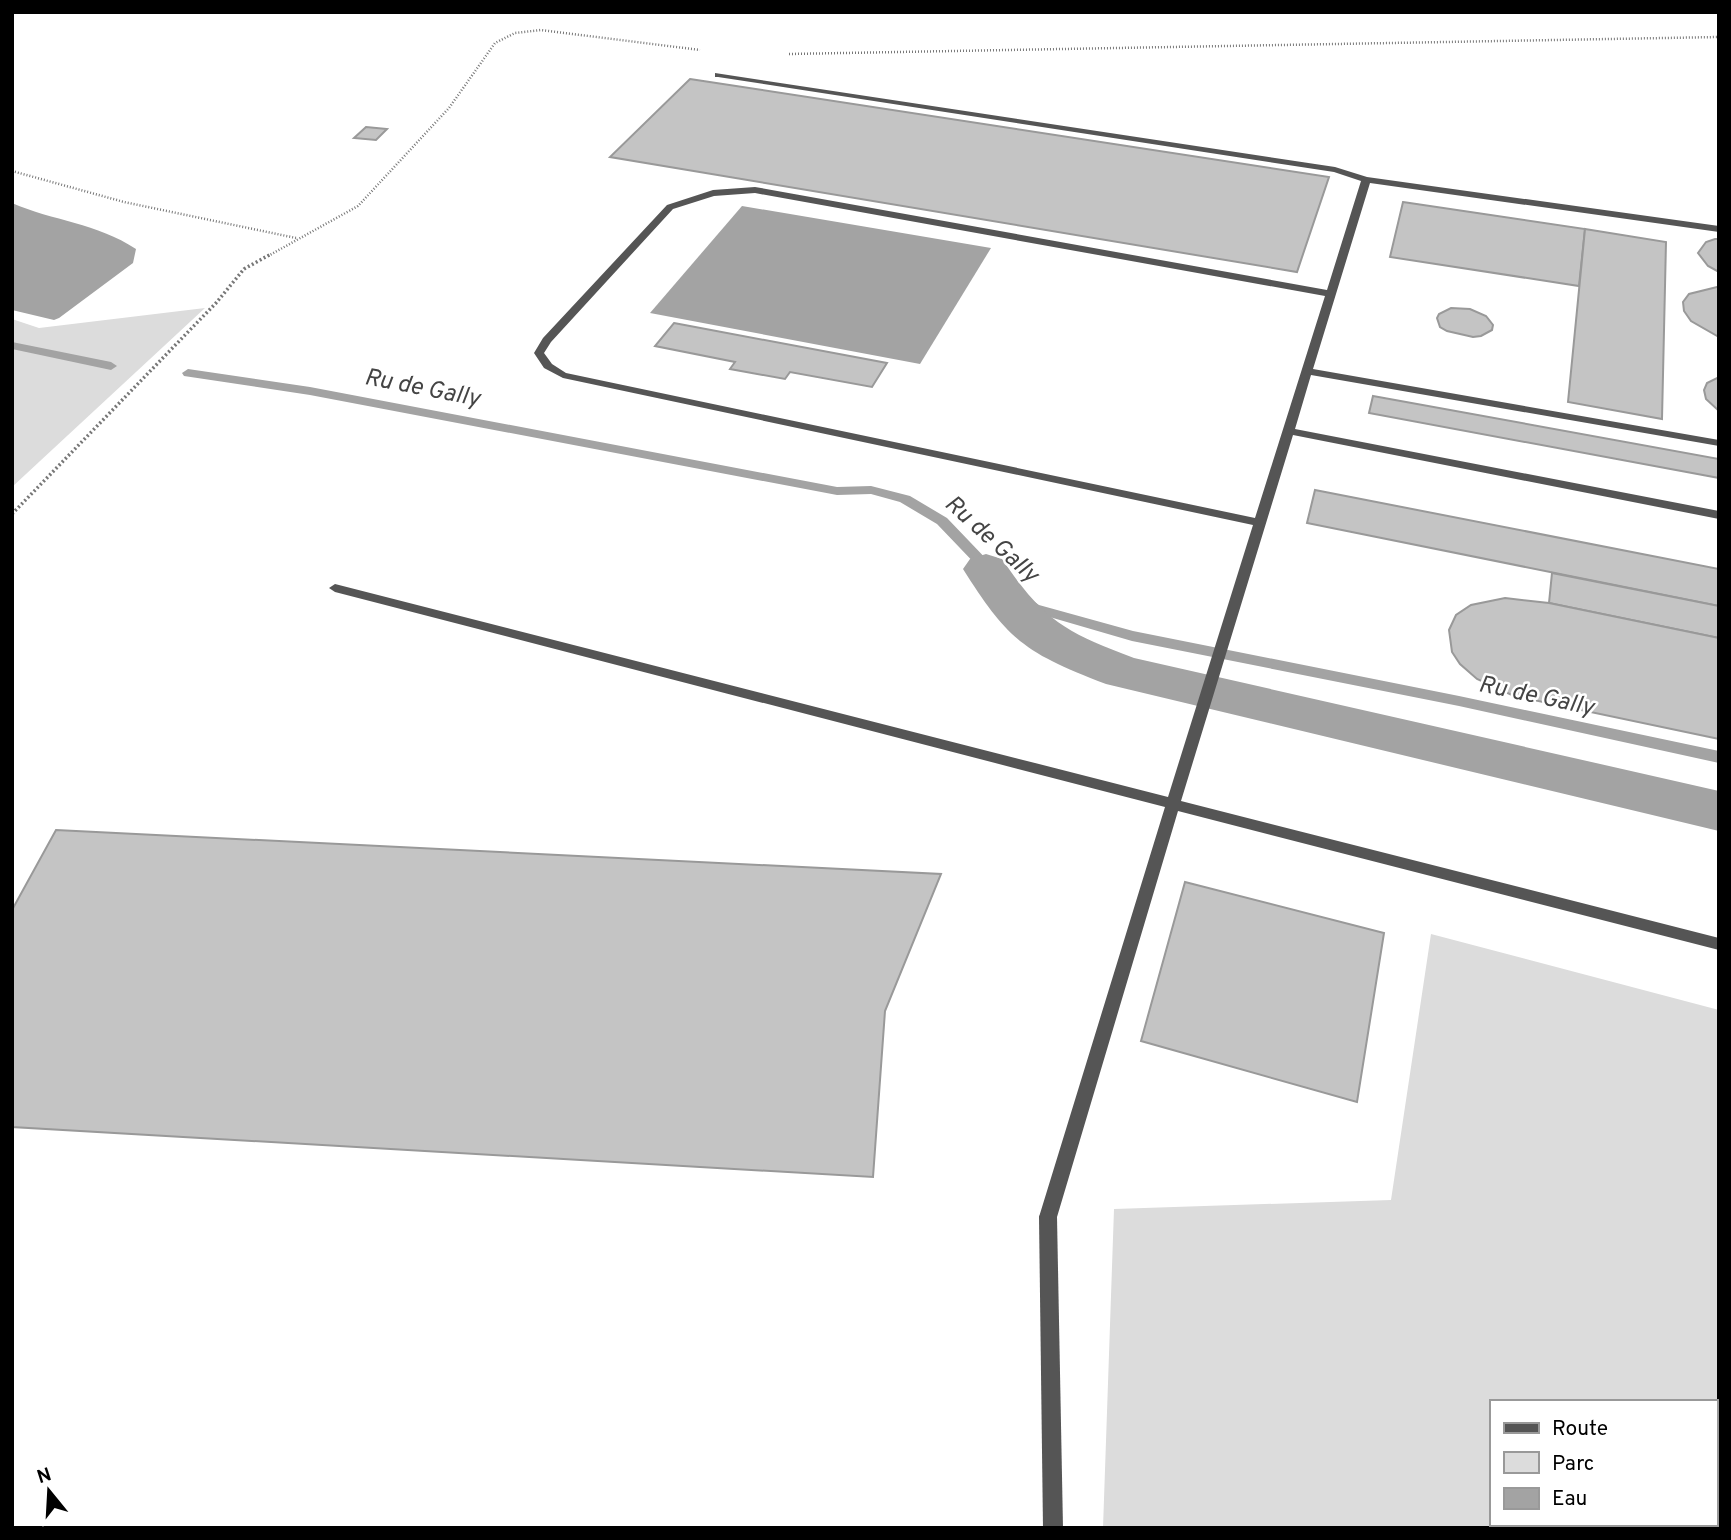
<svg xmlns="http://www.w3.org/2000/svg" width="1731" height="1540" viewBox="0 0 1731 1540" font-family="Overpass,sans-serif">
	<style>
		.green { fill: #dcdcdc; fill-rule: evenodd }
		.water { fill: #a3a3a3 }
		.lines { fill: none; stroke-linecap: round; stroke-linejoin: round }
		.stream { fill: #a3a3a3; fill-rule: evenodd }
		.canal { fill: #a3a3a3; fill-rule: evenodd }
		.building { fill: #c4c4c4; stroke: #999; stroke-width: 2 }
		.path-far1 { stroke: #777; stroke-width: 2.5; stroke-dasharray: 1 2; stroke-linecap: butt }
		.path { stroke: #777; stroke-width: 3.5; stroke-dasharray: 2 2.5; stroke-linecap: butt }
		.service { fill: #555; fill-rule: evenodd }
		.minor { fill: #555; fill-rule: evenodd }
		.labels { text-anchor: middle; dominant-baseline: central; stroke-width: 5; stroke-linejoin: round; paint-order: stroke }
		.water-label { font-size: 24px; font-style: italic; fill: #444; stroke: #fff }
	</style>
	<rect width="100%" height="100%" fill="#fff"/>
	<g class="green">
		<polygon points="205,308 12,487 12,319 39,328"/>
		<path d="M1431 934 1719 1010V1528H1103L1114 1209 1391 1200ZM1491 1402H1715V1524H1491Z"/>
	</g>
	<g class="water">
		<path d="M12 203C53 221 97 223 136 249L133 263 59 318 54 320 12 310Z"/>
		<polygon points="742,206 991,248 920,364 650,313"/>
	</g>
	<g class="lines">
		<g class="stream">
			<polygon points="12,342 111,362 117,366 111,370 12,349"/>
			<polygon points="188,369 310,387 837,487 871,486 910,496 947,518 1014,588 1039,605 1133,631 1459,696 1719,751 1719,763 1459,706 1132,641 1029,611 1004,594 937,524 900,502 871,494 837,495 310,395 184,376 182,373"/>
		</g>
		<path class="canal" d="M986 554 1002 559C1044 621 1065 632 1134 658L1719 791V831L1106 684C1026 653 1009 642 963 569L970 559Z"/>
	</g>
	<g class="building">
		<polygon points="690,79 1329,177 1297,272 610,157"/>
		<polygon points="366,127 387,129 376,140 354,138"/>
		<polygon points="1403,202 1585,229 1579,286 1390,257"/>
		<polygon points="1585,229 1666,242 1662,419 1568,402"/>
		<polygon points="1715,239 1719,239 1719,272 1708,266 1698,253 1706,242"/>
		<polygon points="1717,287 1719,287 1719,337 1691,321 1684,311 1683,302 1689,294"/>
		<polygon points="1451,308 1470,309 1486,316 1493,325 1492,330 1481,336 1473,337 1447,331 1440,327 1437,318 1439,314"/>
		<polygon points="674,323 887,363 872,387 790,372 785,379 730,369 735,362 655,346"/>
		<polygon points="1719,377 1719,411 1706,399 1704,390 1707,383"/>
		<polygon points="1373,396 1719,459 1719,478 1369,413"/>
		<polygon points="1315,490 1719,569 1719,606 1307,523"/>
		<polygon points="1552,573 1719,606 1719,638 1549,603"/>
		<polygon points="1505,598 1549,603 1719,638 1719,739 1514,696 1477,679 1460,664 1452,652 1449,630 1456,615 1471,605"/>
		<polygon points="56,830 941,874 885,1011 873,1177 12,1127 12,910"/>
		<polygon points="1185,882 1384,933 1357,1102 1141,1041"/>
	</g>
	<g class="lines">
		<g class="path-far1">
			<polyline points="789,54 1719,37"/>
			<polyline points="12,171 124,202 296,238"/>
			<polyline points="268,256 358,206 449,108 495,43 515,33 541,30 700,50"/>
		</g>
		<polyline class="path" points="12,514 216,303 244,269 271,254"/>
		<path class="service" d="M715 73 1335 167 1367 177 1719 226V232L1370 183 1313 369 1719 440V446L1311 375 1295 429 1719 511V519L1293 435 1181 801 1719 938V950L1178 811 1057 1217 1054 1223 1048 1225 1042 1223 1039 1217 1165 807 335 592 329 588 335 584 1168 797 1253 525 563 378 544 368 534 353 543 338 667 205 713 190 755 187 1327 290 1361 181 1334 172 718 77H715ZM755 193 1325 296 1255 518 566 373 552 364 544 353 551 342 673 209 714 196Z"/>
		<polygon class="minor" points="1048,1209 1054,1211 1057,1217 1063,1528 1043,1528 1039,1217 1042,1211"/>
	</g>
	<g class="labels">
		<g class="water-label">
			<text transform="translate(422 389) rotate(11)">Ru de Gally</text>
			<text transform="translate(991 540) rotate(42)">Ru de Gally</text>
			<text transform="translate(1536 697) rotate(12)">Ru de Gally</text>
		</g>
	</g>
	<rect width="1731" height="1540" fill="none" stroke="#000000" stroke-width="28"/>
	<rect x="1490" y="1400" width="228" height="126" fill="#ffffff" stroke="#999999" stroke-width="2"/>
	<rect x="1504" y="1423" width="35" height="10" fill="#555555" stroke="#999999" stroke-width="2"/>
	<text x="1552" y="1435" font-size="21" fill="#000000">Route</text>
	<rect x="1504" y="1452" width="35" height="21" fill="#dcdcdc" stroke="#999999" stroke-width="2"/>
	<text x="1552" y="1470" font-size="21" fill="#000000">Parc</text>
	<rect x="1504" y="1488" width="35" height="21" fill="#a3a3a3" stroke="#999999" stroke-width="2"/>
	<text x="1552" y="1505" font-size="21" fill="#000000">Eau</text>
	<g transform="translate(49 1491) rotate(342)" stroke="#ffffff" stroke-width="5" paint-order="stroke">
	<path d="M0-5L12 26L0 18L-12 26Z" fill="#000000"/>
	<text y="-10" font-size="19" font-weight="bold" text-anchor="middle" fill="#000000">N</text>
	</g>
</svg>
